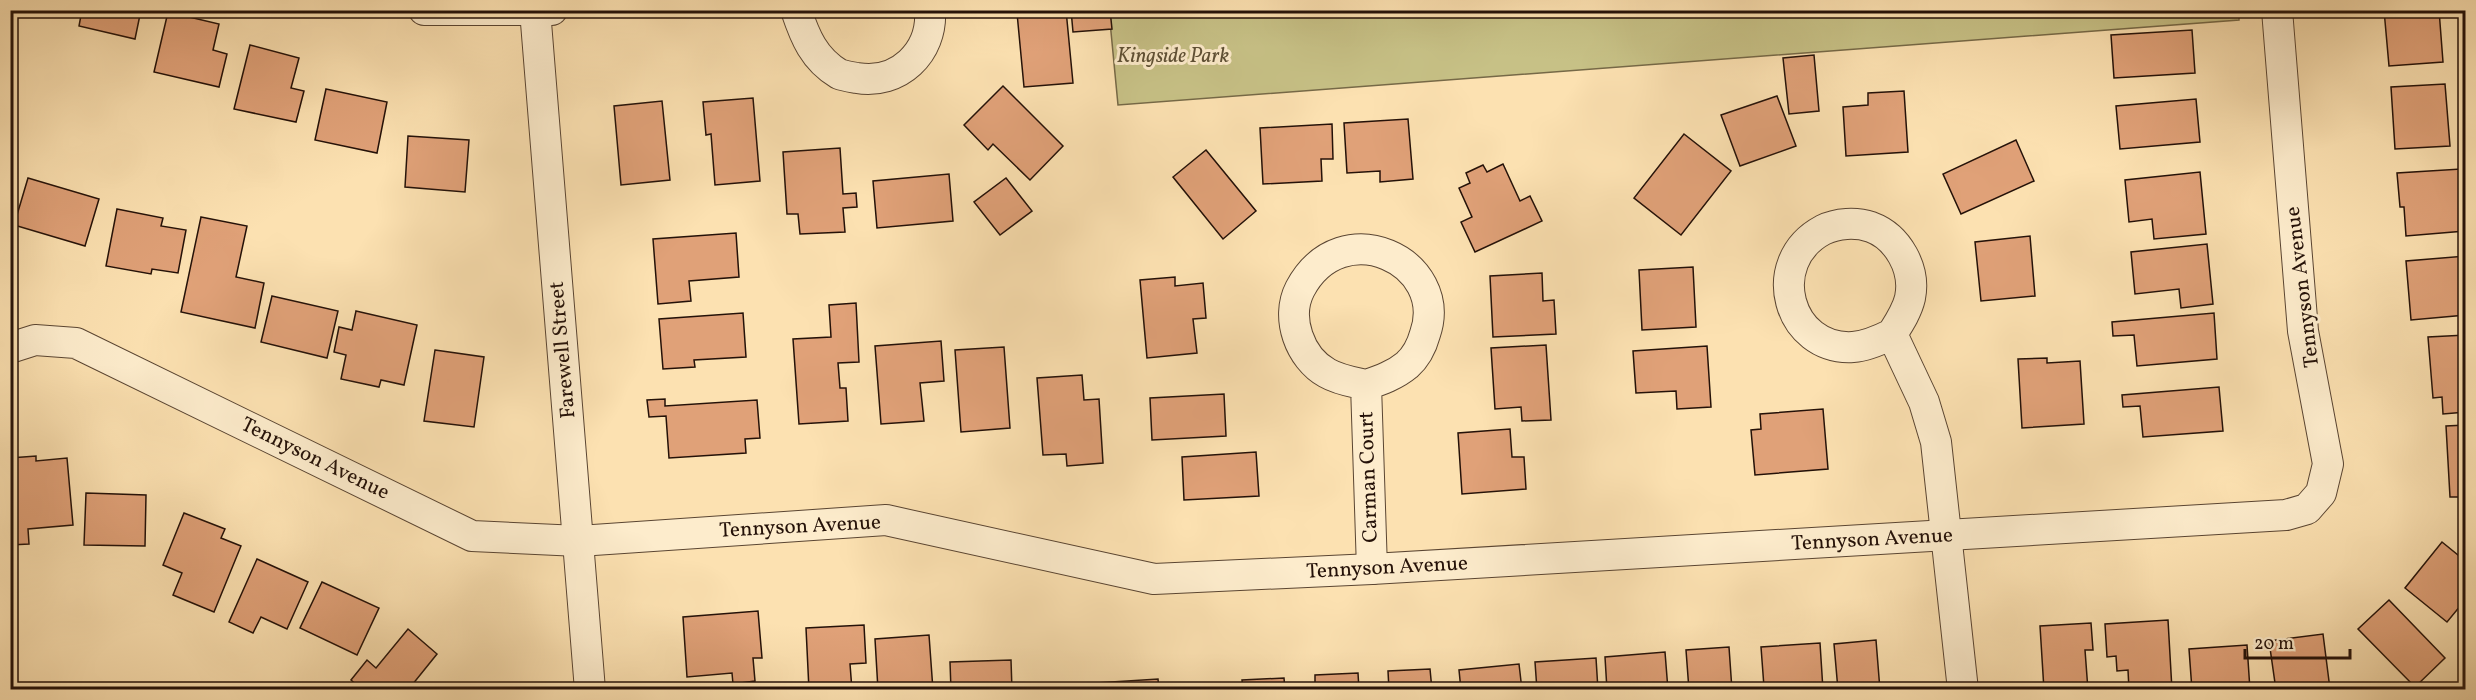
<svg xmlns="http://www.w3.org/2000/svg" width="2476" height="700" viewBox="0 0 2476 700" font-family="Vollkorn,serif">
	<style>
		.green { fill: #c7c186; stroke: #766947; stroke-width: 1.5 }
		.building { fill: #e0a178; stroke: #241108; stroke-width: 1.5 }
		.lines { fill: none; stroke-linecap: round; stroke-linejoin: round }
		.minor-casing { stroke: #5a4532; stroke-width: 32 }
		.minor { stroke: #fdeccc; stroke-width: 30 }
		.labels { text-anchor: middle; dominant-baseline: central; stroke-width: 6; stroke-linejoin: round; paint-order: stroke }
		.park-label { font-size: 21px; font-style: italic; fill: #5d4f34; stroke: #fdeccc }
		.street-label { font-size: 21px; fill: #241108; stroke: #fdeccc }
	</style>
	<rect width="100%" height="100%" fill="#fce1b1"/>
	<filter id="stains"><feTurbulence type="fractalNoise" baseFrequency=".00333" numOctaves="4"/><feColorMatrix values="0 0 0 0 .2 0 0 0 0 .09 0 0 0 0 .02 0 0 0 .5 -.17"/></filter>
	<radialGradient id="worn" r=".72"><stop offset=".6" stop-color="#630" stop-opacity="0"/><stop offset="1" stop-color="#630" stop-opacity=".3"/></radialGradient>
	<polygon class="green" points="1109,11 2239,11 2239,20 1118,105"/>
	<g class="building">
		<polygon points="82,10 141,10 135,39 79,26"/>
		<polygon points="1041,10 1066,10 1073,83 1024,87 1017,13"/>
		<polygon points="1071,10 1110,10 1112,29 1073,32"/>
		<polygon points="2384,10 2439,10 2443,62 2389,66"/>
		<polygon points="168,12 219,24 213,50 227,54 219,87 154,72"/>
		<polygon points="2192,30 2195,73 2114,78 2111,35"/>
		<polygon points="250,45 299,58 291,88 304,91 296,122 234,109"/>
		<polygon points="1814,55 1819,111 1789,114 1783,58"/>
		<polygon points="2445,84 2450,146 2395,149 2391,87"/>
		<polygon points="1003,86 1063,146 1030,180 993,144 988,150 964,125"/>
		<polygon points="326,89 387,102 377,153 315,140"/>
		<polygon points="1904,91 1908,152 1846,156 1843,107 1868,105 1868,93"/>
		<polygon points="1777,96 1796,146 1740,166 1721,115"/>
		<polygon points="753,98 760,181 715,185 711,134 706,135 703,102"/>
		<polygon points="2196,99 2200,142 2120,149 2116,106"/>
		<polygon points="662,101 670,180 621,185 614,106"/>
		<polygon points="1408,119 1413,179 1380,182 1380,171 1347,173 1344,123"/>
		<polygon points="1332,124 1333,159 1321,159 1322,181 1263,184 1260,128"/>
		<polygon points="1684,134 1731,171 1681,235 1634,198"/>
		<polygon points="408,136 469,140 465,192 405,187"/>
		<polygon points="2016,140 2034,181 1961,214 1943,174"/>
		<polygon points="840,148 843,194 856,193 857,207 843,208 845,232 800,234 798,214 787,214 783,152"/>
		<polygon points="1206,150 1256,211 1223,239 1173,177"/>
		<polygon points="1503,164 1520,201 1530,196 1542,221 1475,252 1461,222 1472,217 1459,188 1470,183 1466,173 1483,165 1487,172"/>
		<polygon points="2461,169 2465,231 2406,236 2404,207 2400,207 2397,173"/>
		<polygon points="2200,172 2206,234 2154,239 2152,219 2129,222 2125,180"/>
		<polygon points="949,174 953,221 877,228 873,181"/>
		<polygon points="28,178 99,199 85,246 14,225"/>
		<polygon points="1006,178 1032,211 1000,235 974,202"/>
		<polygon points="117,209 163,218 161,226 186,230 178,273 152,269 151,274 106,266"/>
		<polygon points="201,217 247,226 236,277 264,283 255,328 181,312"/>
		<polygon points="736,233 739,277 689,281 691,301 658,304 653,239"/>
		<polygon points="2030,236 2035,296 1981,301 1975,242"/>
		<polygon points="2207,244 2213,304 2181,308 2179,289 2135,294 2131,252"/>
		<polygon points="2466,256 2466,315 2411,320 2406,261"/>
		<polygon points="1693,267 1696,327 1642,330 1639,270"/>
		<polygon points="1542,273 1543,301 1554,300 1556,334 1493,337 1490,276"/>
		<polygon points="1175,277 1175,286 1203,283 1206,318 1193,319 1197,353 1147,358 1140,280"/>
		<polygon points="272,296 338,311 327,358 261,342"/>
		<polygon points="856,303 859,362 838,363 840,388 846,388 848,421 799,424 793,339 831,337 829,305"/>
		<polygon points="356,311 417,325 404,385 381,380 379,387 341,379 346,355 334,352 339,327 352,330"/>
		<polygon points="743,313 746,357 694,360 695,367 663,369 659,319"/>
		<polygon points="2214,313 2217,359 2137,366 2134,335 2113,336 2112,322"/>
		<polygon points="2466,335 2466,412 2443,414 2442,397 2433,398 2428,337"/>
		<polygon points="941,341 944,381 920,383 924,421 881,424 875,346"/>
		<polygon points="1546,345 1551,420 1522,421 1521,407 1495,409 1491,348"/>
		<polygon points="1707,346 1711,407 1677,409 1676,391 1636,393 1633,351"/>
		<polygon points="1004,347 1010,428 961,432 955,350"/>
		<polygon points="435,350 484,357 474,427 424,421"/>
		<polygon points="2047,358 2047,363 2080,361 2084,424 2022,428 2018,359"/>
		<polygon points="1082,375 1084,400 1099,399 1103,463 1067,466 1066,454 1043,455 1037,378"/>
		<polygon points="2219,387 2223,431 2143,437 2140,406 2123,407 2122,395"/>
		<polygon points="1224,394 1226,436 1152,440 1150,398"/>
		<polygon points="665,399 665,406 757,400 760,438 745,439 746,453 669,458 666,416 649,417 647,400"/>
		<polygon points="1823,409 1828,469 1755,475 1751,430 1761,429 1760,414"/>
		<polygon points="2466,425 2466,497 2450,497 2446,426"/>
		<polygon points="1510,429 1512,457 1524,457 1526,489 1462,494 1458,433"/>
		<polygon points="1256,452 1259,496 1184,500 1182,457"/>
		<polygon points="36,456 36,461 67,458 73,525 28,529 29,544 10,545 10,458"/>
		<polygon points="86,493 146,495 145,546 84,545"/>
		<polygon points="184,513 225,529 221,538 241,546 214,612 173,595 182,573 163,565"/>
		<polygon points="2442,542 2463,559 2466,557 2466,599 2447,622 2405,588"/>
		<polygon points="257,559 308,582 287,629 261,617 253,633 229,622"/>
		<polygon points="322,582 379,608 357,655 300,628"/>
		<polygon points="2389,600 2445,658 2415,687 2358,629"/>
		<polygon points="758,611 762,658 753,658 755,681 733,684 732,673 687,677 683,617"/>
		<polygon points="2168,620 2172,690 2129,690 2128,670 2117,671 2116,656 2107,657 2105,624"/>
		<polygon points="2091,623 2093,650 2085,650 2088,690 2044,690 2040,626"/>
		<polygon points="864,625 866,663 850,664 852,690 809,690 806,628"/>
		<polygon points="408,629 437,654 408,690 362,690 351,680 367,660 376,668"/>
		<polygon points="2323,634 2330,689 2276,690 2269,641"/>
		<polygon points="929,635 933,690 878,690 875,639"/>
		<polygon points="1876,640 1880,690 1838,690 1834,644"/>
		<polygon points="1820,643 1823,690 1761,690 1761,687 1764,687 1761,647"/>
		<polygon points="2247,645 2250,690 2192,690 2189,649"/>
		<polygon points="1729,647 1732,690 1689,690 1686,650"/>
		<polygon points="1665,652 1668,690 1607,690 1605,657"/>
		<polygon points="1596,658 1598,690 1537,690 1535,662"/>
		<polygon points="1011,660 1012,690 951,690 950,662"/>
		<polygon points="1519,664 1522,690 1461,690 1459,670"/>
		<polygon points="1430,669 1432,690 1389,690 1388,671"/>
		<polygon points="1358,673 1359,690 1315,690 1315,675"/>
		<polygon points="1284,678 1285,690 1243,690 1242,680"/>
		<polygon points="1158,679 1159,690 1096,690 1096,683"/>
		<polygon points="1068,683 1068,690 1025,690 1025,687"/>
		<polygon points="1229,684 1229,690 1169,690 1169,687"/>
	</g>
	<g class="lines">
		<defs>
			<g id="minor">
				<polyline points="424,10 552,10"/>
				<polyline points="535,10 590,690"/>
				<path d="M796 10C805 37 814 59 839 74 844 76 851 77 857 78 898 85 933 53 930 10"/>
				<path d="M1892 334C1880 340 1867 346 1853 347 1788 351 1763 262 1823 230 1837 223 1856 222 1871 227 1898 237 1916 269 1910 298 1907 311 1899 323 1892 334L1924 402 1936 442 1963 690"/>
				<polyline points="10,348 35,340 76,343 472,536 579,541 886,520 1154,579 1372,569 2286,515 2307,509 2321,493 2328,464 2303,331 2277,10"/>
				<path d="M1366 385C1353 382 1339 380 1327 373 1300 358 1285 318 1300 289 1342 210 1450 262 1425 334 1422 345 1416 357 1407 365 1395 375 1381 380 1366 385L1372 569"/>
			</g>
		</defs>
		<use href="#minor" class="minor-casing"/>
		<use href="#minor" class="minor"/>
	</g>
	<g class="labels">
		<g class="park-label">
			<text x="1173" y="56">Kingside Park</text>
		</g>
		<g class="street-label">
			<text transform="translate(2303 287) rotate(-97)">Tennyson Avenue</text>
			<text transform="translate(563 350) rotate(-95)">Farewell Street</text>
			<text transform="translate(315 459) rotate(26)">Tennyson Avenue</text>
			<text transform="translate(1369 477) rotate(-92)">Carman Court</text>
			<text transform="translate(800 527) rotate(-3)">Tennyson Avenue</text>
			<text transform="translate(1872 540) rotate(-3)">Tennyson Avenue</text>
			<text transform="translate(1387 568) rotate(-3)">Tennyson Avenue</text>
		</g>
	</g>
	<rect width="2476" height="700" fill="none" stroke="#fce1b1" stroke-width="36"/>
	<rect x="12" y="12" width="2452" height="676" fill="none" stroke="#241108" stroke-width="3"/>
	<rect x="18" y="18" width="2440" height="664" fill="none" stroke="#241108" stroke-width="1.5"/>
	<path d="M2245 649v9h105v-9" fill="none" stroke="#241108" stroke-width="3"/>
	<text x="2254" y="649" font-size="18" fill="#241108" stroke="#fdeccc" stroke-width="4.5" paint-order="stroke">20 m</text>
	<rect width="100%" height="100%" filter="url(#stains)"/>
	<rect width="100%" height="100%" fill="url(#worn)"/>
</svg>
